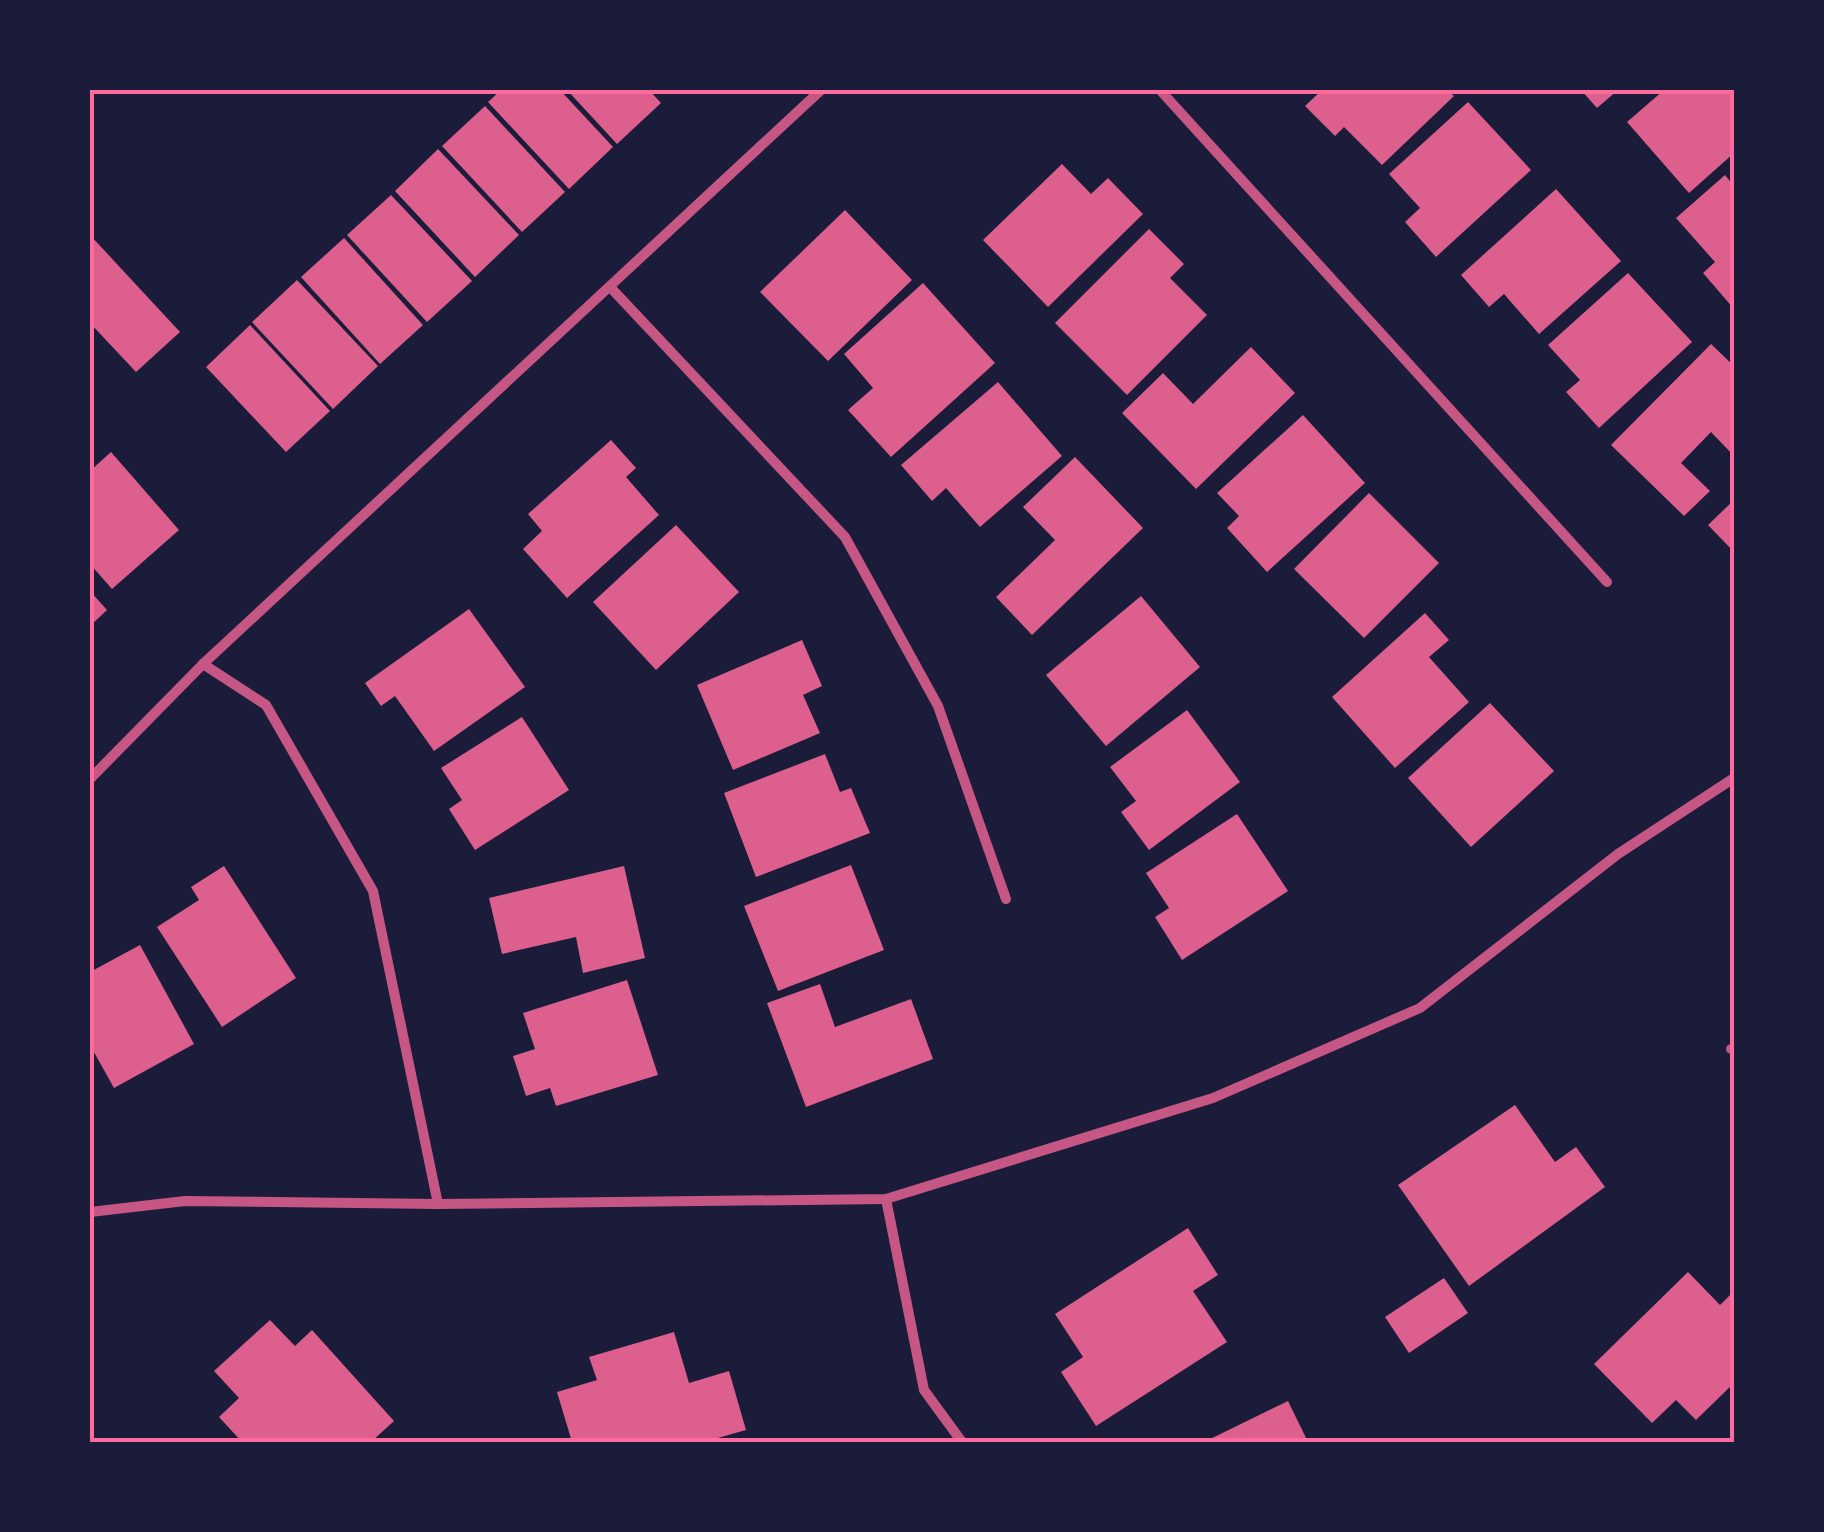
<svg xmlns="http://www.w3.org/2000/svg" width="1824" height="1532" viewBox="0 0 1824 1532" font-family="'Fira Sans',sans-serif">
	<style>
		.building { fill: #dd5f8e }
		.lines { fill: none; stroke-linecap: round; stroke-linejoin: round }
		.minor { stroke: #c65784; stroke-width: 10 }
		.neatline { fill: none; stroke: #ff6b9d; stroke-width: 4 }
	</style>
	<rect width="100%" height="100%" fill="#1b1b3a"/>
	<g class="building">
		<polygon points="501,90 560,90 613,147 569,189 488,102"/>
		<polygon points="567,90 649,90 661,103 617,144"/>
		<polygon points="1322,90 1447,90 1454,96 1382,165 1344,127 1335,136 1305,106"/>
		<polygon points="1581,90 1618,90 1597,108"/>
		<polygon points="1664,90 1731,90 1734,94 1734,153 1689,193 1627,122"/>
		<polygon points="1468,102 1531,170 1436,257 1405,222 1420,208 1389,174"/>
		<polygon points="485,106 565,192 522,232 442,146"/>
		<polygon points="438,149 519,235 475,277 395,191"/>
		<polygon points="1062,164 1091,194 1108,178 1143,214 1048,307 983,240"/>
		<polygon points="1725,175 1734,186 1734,309 1703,273 1715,262 1676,218"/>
		<polygon points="1556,189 1621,261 1539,334 1504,294 1489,307 1461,275"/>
		<polygon points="391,195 472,281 427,322 347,235"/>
		<polygon points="845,210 912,280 828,361 760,292"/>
		<polygon points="1149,229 1184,264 1170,278 1207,315 1127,395 1055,323"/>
		<polygon points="90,235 180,332 136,372 90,323"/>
		<polygon points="344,238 423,325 380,364 301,277"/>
		<polygon points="1628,273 1692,342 1599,428 1566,392 1580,380 1548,345"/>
		<polygon points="297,280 378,366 333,409 252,322"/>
		<polygon points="923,283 995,363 891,457 848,410 873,388 844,354"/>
		<polygon points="250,325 330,411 286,452 206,367"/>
		<polygon points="1711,344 1734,366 1734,456 1711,432 1681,463 1710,491 1684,516 1611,445"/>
		<polygon points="1251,347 1295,393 1196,489 1122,413 1163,373 1193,404"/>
		<polygon points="998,382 1062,456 980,527 946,488 932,501 901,465"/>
		<polygon points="1303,415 1365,483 1267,572 1227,528 1239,516 1217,493"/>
		<polygon points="611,440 636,468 626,477 659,515 567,598 523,549 542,531 528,514"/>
		<polygon points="111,452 179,530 112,589 90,564 90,471"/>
		<polygon points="1075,457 1143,528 1032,635 996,597 1055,540 1023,507"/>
		<polygon points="1369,493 1439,563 1364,638 1294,569"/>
		<polygon points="1734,500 1734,552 1708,525"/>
		<polygon points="676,525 739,592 656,670 593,602"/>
		<polygon points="90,591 107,610 90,626"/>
		<polygon points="1141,596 1200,667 1106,746 1046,675"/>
		<polygon points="469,609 525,687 434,751 395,696 381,706 365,683"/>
		<polygon points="1425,613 1449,640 1429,657 1469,702 1395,768 1332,697"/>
		<polygon points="802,640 822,686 803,695 820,733 733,770 697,685"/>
		<polygon points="1490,703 1554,771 1471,847 1408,778"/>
		<polygon points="1187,710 1240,782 1149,850 1121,812 1136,801 1110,767"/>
		<polygon points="522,717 569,790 475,850 449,809 462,800 441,768"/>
		<polygon points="825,754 840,792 851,788 870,833 756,877 724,793"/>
		<polygon points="1237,814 1288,891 1182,960 1155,917 1169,908 1146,873"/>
		<polygon points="851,865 884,950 778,991 744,906"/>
		<polygon points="224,866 296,978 222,1027 157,927 199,900 191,887"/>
		<polygon points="624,866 645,958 583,973 576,937 502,954 489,898"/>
		<polygon points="140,945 194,1044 114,1088 90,1045 90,972"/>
		<polygon points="627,980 658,1075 556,1106 550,1088 526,1096 513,1056 535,1049 523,1013"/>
		<polygon points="820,984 835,1027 911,999 933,1059 806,1107 767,1003"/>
		<polygon points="1515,1105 1555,1162 1576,1147 1605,1187 1469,1286 1398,1185"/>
		<polygon points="1188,1228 1218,1275 1193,1291 1227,1342 1096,1426 1061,1372 1083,1357 1055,1314"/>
		<polygon points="1688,1272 1720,1305 1734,1291 1734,1383 1696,1420 1676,1400 1652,1423 1594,1364"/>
		<polygon points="1444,1278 1468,1313 1409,1353 1385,1317"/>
		<polygon points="270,1320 295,1346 312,1330 394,1421 371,1442 242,1442 219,1417 239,1398 214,1371"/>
		<polygon points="674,1332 689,1383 729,1371 746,1430 704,1442 572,1442 557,1392 597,1380 589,1357"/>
		<polygon points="1288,1401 1308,1442 1204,1442"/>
	</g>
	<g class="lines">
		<g class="minor">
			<polyline points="1160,90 1607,582"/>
			<polyline points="611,288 845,537 938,706 1006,899"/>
			<polyline points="203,664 266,705 373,891 438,1204"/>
			<polyline points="90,779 203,664 821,90"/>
			<polyline points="1731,1049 1734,1049"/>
			<polyline points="886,1199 924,1390 962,1442"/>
			<polyline points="90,1212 185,1201 438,1204 886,1199 1213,1098 1420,1008 1618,854 1734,778"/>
		</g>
	</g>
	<rect width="1824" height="1532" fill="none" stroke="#1b1b3a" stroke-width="185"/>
	<rect x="92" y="92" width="1640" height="1348" class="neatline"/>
</svg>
